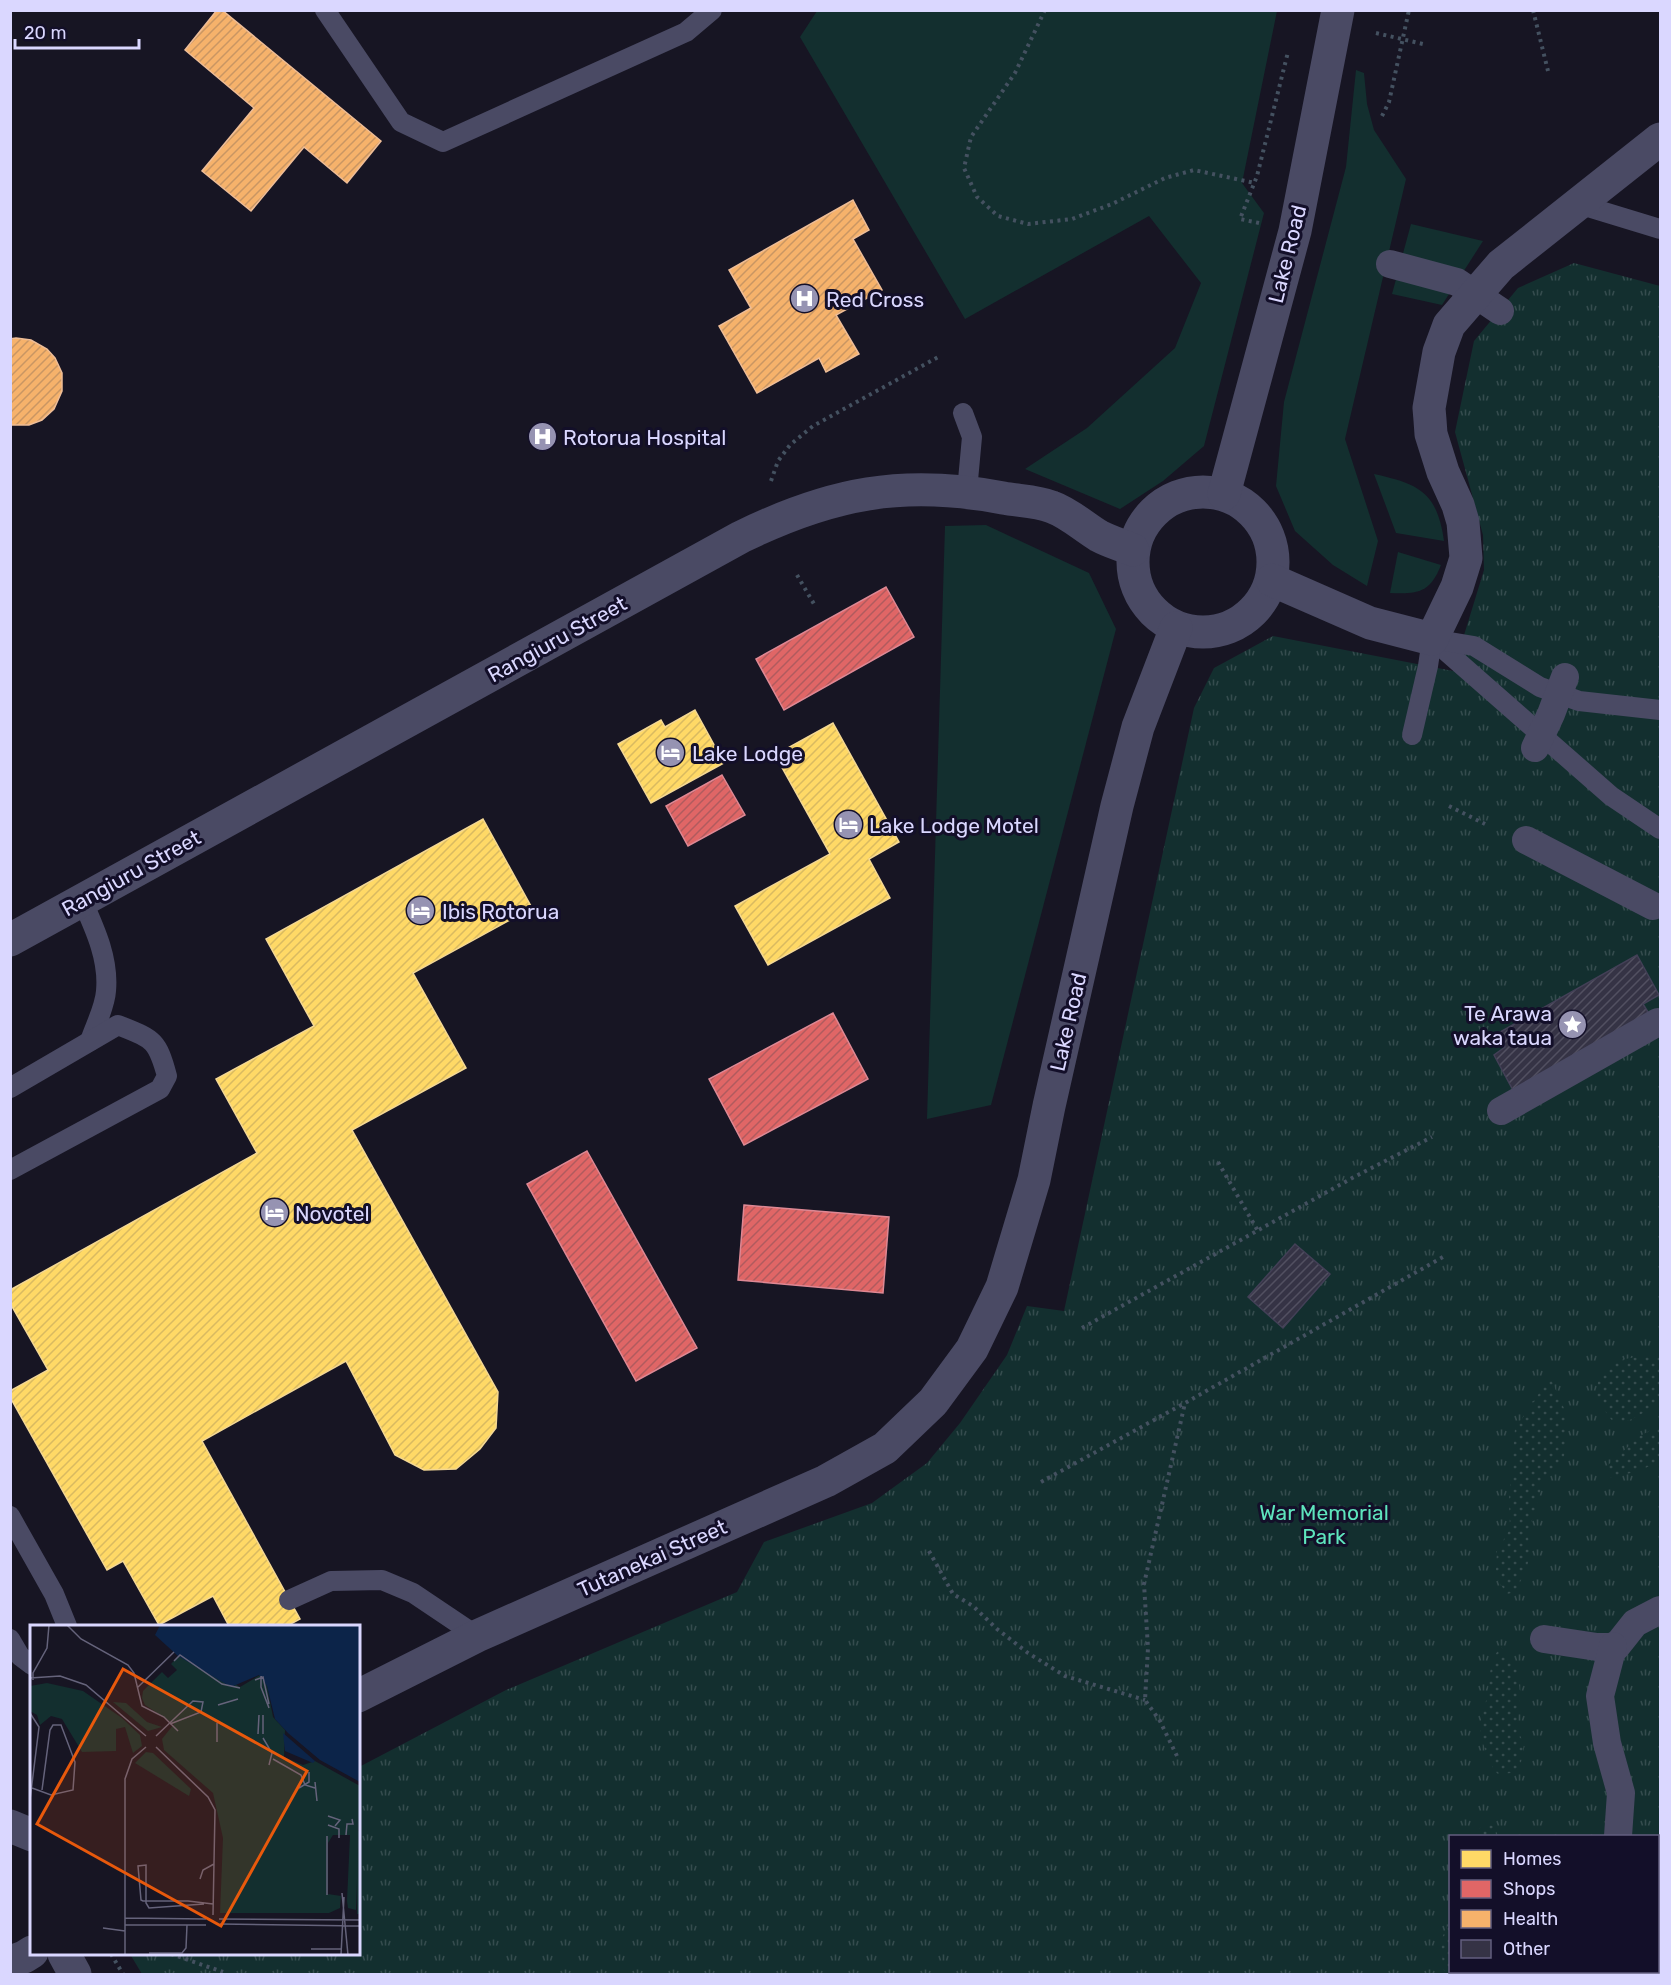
<svg xmlns="http://www.w3.org/2000/svg" width="1671" height="1985" viewBox="0 0 1671 1985" font-family="Rubik,sans-serif">
	<style>
		.grass { fill: #132f2f }
		.park { fill: url(#park-tufts); fill-rule: evenodd }
		.garden { fill: url(#garden-dots) }
		.homes { fill: url(#homes-hatch); stroke: #f4d894; stroke-width: 1.5 }
		.shops { fill: url(#shops-hatch); stroke: #de8894; stroke-width: 1.5 }
		.health { fill: url(#health-hatch); stroke: #eebd97; stroke-width: 1.5 }
		.building { fill: url(#building-hatch); stroke: #434057; stroke-width: 1.5 }
		.lines { fill: none; stroke-linecap: round; stroke-linejoin: round }
		.path { stroke: #445160; stroke-width: 4; stroke-dasharray: 3 4.5; stroke-linecap: butt }
		.service { stroke: #4a4a64; stroke-width: 20 }
		.pedestrian { stroke: #4a4a64; stroke-width: 28 }
		.minor { stroke: #4a4a64; stroke-width: 33 }
		.labels { text-anchor: middle; dominant-baseline: central; stroke-width: 6; stroke-linejoin: round; paint-order: stroke }
		.street-label { font-size: 21px; fill: #dad7ff; stroke: #130f29 }
		.poi-label { font-size: 21px; fill: #dad7ff; stroke: #130f29; text-anchor: start }
		.park-label { font-size: 21px; fill: #5ee4bd; stroke: #130f29 }
		.inset-road { fill: none; stroke: #65637b; stroke-width: 1.5 }
		.view { fill: #e8590c; fill-opacity: 0.15; stroke: #e8590c; stroke-width: 3 }
		.inset-edge { fill: none; stroke: #dad7ff; stroke-width: 3 }
	</style>
	<defs>
		<pattern id="park-tufts" width="24" height="20" patternUnits="userSpaceOnUse" patternTransform="scale(1.5)"><rect width="24" height="20" fill="#132f2f"/><path d="M3 7l-1-3M5 7V3M7 7l1-3M15 17l-1-3M17 17v-4M19 17l1-3" fill="none" stroke="#354c4e"/></pattern>
		<pattern id="garden-dots" width="8" height="8" patternUnits="userSpaceOnUse" patternTransform="scale(1.5)"><rect width="8" height="8" fill="#132f2f"/><path d="M2 2h.1M6 6h.1" fill="none" stroke="#354c4e" stroke-width="1.8" stroke-linecap="round"/></pattern>
		<pattern id="homes-hatch" width="6" height="6" patternUnits="userSpaceOnUse" patternTransform="scale(1.5)"><rect width="6" height="6" fill="#ffd966"/><path d="M-1 1l2-2M0 6l6-6M5 7l2-2" fill="none" stroke="#d9ba61"/></pattern>
		<pattern id="shops-hatch" width="6" height="6" patternUnits="userSpaceOnUse" patternTransform="scale(1.5)"><rect width="6" height="6" fill="#e06666"/><path d="M-1 1l2-2M0 6l6-6M5 7l2-2" fill="none" stroke="#b05b5e"/></pattern>
		<pattern id="health-hatch" width="6" height="6" patternUnits="userSpaceOnUse" patternTransform="scale(1.5)"><rect width="6" height="6" fill="#f6b26b"/><path d="M-1 1l2-2M0 6l6-6M5 7l2-2" fill="none" stroke="#c99663"/></pattern>
		<pattern id="building-hatch" width="6" height="6" patternUnits="userSpaceOnUse" patternTransform="scale(1.5)"><rect width="6" height="6" fill="#353345"/><path d="M-1 1l2-2M0 6l6-6M5 7l2-2" fill="none" stroke="#525061"/></pattern>
	</defs>
	<rect width="100%" height="100%" fill="#171523"/>
	<g class="grass">
		<polygon points="817,11 1277,11 1242,183 1264,213 1204,446 1163,481 1120,509 1025,469 1087,428 1175,348 1201,283 1149,216 965,319 800,37"/>
		<polygon points="1356,70 1364,73 1367,104 1374,130 1406,179 1345,439 1378,541 1367,586 1333,565 1295,531 1276,486 1284,402 1346,167"/>
		<polygon points="1411,224 1483,241 1442,305 1392,294"/>
		<path d="M1374 474C1419 484 1437 492 1444 541L1396 533Z"/>
		<polygon points="986,525 1089,573 1116,629 991,1105 927,1119 945,526"/>
		<path d="M1398 552 1441 565C1430 593 1418 594 1390 593Z"/>
	</g>
	<path class="park" d="M1574 263 1660 286V1974H142L130 1954H358L359 1767 506 1690 737 1592 764 1542 872 1503 927 1463 960 1423 1007 1355 1027 1306 1064 1311 1194 708 1214 668 1273 636 1453 671 1484 570 1483 535 1455 432 1474 341 1518 288ZM1450 1836H1658V1972H1450Z"/>
	<g class="garden">
		<path d="M1660 1356V1403C1649 1408 1629 1424 1618 1423 1613 1423 1611 1419 1608 1415 1605 1411 1599 1404 1598 1399 1594 1385 1601 1369 1614 1363 1628 1356 1645 1357 1660 1356Z"/>
		<polygon points="1550,1377 1567,1415 1566,1449 1560,1469 1544,1478 1528,1535 1530,1551 1527,1568 1515,1592 1507,1594 1499,1582 1496,1570 1497,1551 1510,1529 1509,1499 1515,1429"/>
		<polygon points="1660,1425 1660,1461 1639,1471 1609,1478 1608,1465 1640,1436"/>
		<path d="M1501 1647 1516 1664 1520 1691 1517 1729 1524 1744 1520 1768 1511 1773 1498 1774 1494 1770C1489 1759 1483 1747 1481 1734 1479 1723 1483 1712 1486 1701 1491 1684 1487 1661 1501 1647Z"/>
		<polygon points="1486,1824 1494,1826 1498,1836 1475,1836 1479,1829"/>
		<polygon points="1450,1921 1450,1972 1478,1972 1477,1974 1448,1974 1443,1969 1441,1940"/>
	</g>
	<g class="homes">
		<polygon points="695,710 724,763 651,803 618,744 661,720 665,727"/>
		<polygon points="833,723 899,842 869,859 890,898 768,965 735,906 830,854 775,755"/>
		<polygon points="483,819 532,908 413,973 466,1068 352,1130 498,1392 496,1428 480,1449 456,1469 424,1470 395,1455 346,1361 202,1441 300,1619 287,1626 229,1626 213,1596 159,1625 123,1561 107,1570 10,1397 10,1391 48,1370 10,1303 10,1290 257,1153 216,1079 314,1026 266,939"/>
	</g>
	<g class="shops">
		<polygon points="886,587 914,637 784,710 756,659"/>
		<polygon points="722,775 745,815 688,846 666,806"/>
		<polygon points="833,1013 868,1079 744,1145 709,1079"/>
		<polygon points="587,1151 697,1348 636,1381 527,1184"/>
		<polygon points="744,1205 889,1217 883,1293 738,1280"/>
	</g>
	<g class="health">
		<polygon points="217,10 222,10 381,141 347,183 304,147 251,211 202,171 254,108 185,50"/>
		<polygon points="853,200 869,230 853,239 882,290 836,315 859,354 826,372 819,358 757,393 719,326 751,308 729,270"/>
		<polygon points="16,338 31,340 47,349 55,358 62,373 62,391 54,409 42,420 29,425 10,425 10,339"/>
	</g>
	<g class="building">
		<polygon points="1637,955 1659,995 1643,1004 1651,1017 1514,1092 1494,1055 1505,1047 1500,1032"/>
		<polygon points="1295,1244 1330,1274 1283,1328 1248,1297"/>
	</g>
	<g class="lines">
		<g class="path">
			<polyline points="1045,10 1015,73 971,137 964,168 977,197 998,216 1028,224 1072,219 1112,204 1165,178 1194,170 1255,183"/>
			<polyline points="1533,10 1548,71"/>
			<polyline points="1376,33 1423,44"/>
			<polyline points="1382,116 1389,102 1409,10"/>
			<polyline points="1259,223 1240,219 1257,176 1288,52"/>
			<polyline points="771,481 778,461 790,445 813,426 940,356"/>
			<polyline points="797,575 814,604"/>
			<polyline points="1449,806 1485,824"/>
			<polyline points="1218,1162 1258,1231"/>
			<polyline points="1082,1328 1354,1177 1432,1137"/>
			<polyline points="1041,1482 1185,1403 1443,1257"/>
			<polyline points="929,1551 953,1594 973,1606 997,1629 1028,1653 1065,1676 1145,1700"/>
			<polyline points="1177,1756 1160,1721 1145,1700 1148,1648 1144,1584 1185,1403"/>
			<polyline points="111,1954 123,1974"/>
			<polyline points="171,1954 223,1972"/>
		</g>
		<g class="service">
			<polyline points="325,10 401,122 443,142 686,32 712,10"/>
			<polyline points="1578,204 1660,229"/>
			<polyline points="963,413 972,437 967,491"/>
			<polyline points="1432,639 1611,796 1660,829"/>
			<polyline points="1432,639 1474,646 1540,687 1579,701 1660,710"/>
			<polyline points="1412,735 1428,666 1432,639"/>
			<path d="M82 900C95 929 109 959 106 991 105 1007 95 1026 90 1041"/>
			<path d="M10 1088 118 1025C153 1039 157 1039 167 1076L160 1089 10 1170"/>
			<polyline points="10,1516 54,1594 67,1626"/>
			<polyline points="289,1600 331,1581 382,1580 413,1593 477,1636"/>
			<polyline points="10,1639 20,1656 32,1665"/>
		</g>
		<g class="pedestrian">
			<polyline points="1390,264 1457,282 1500,311"/>
			<polyline points="1535,748 1551,714 1565,677"/>
			<polyline points="1526,840 1653,906"/>
			<polyline points="1501,1111 1658,1022"/>
			<polyline points="1544,1639 1597,1647 1616,1647 1635,1623 1660,1610"/>
			<polyline points="1613,1646 1600,1696 1607,1743 1621,1793 1618,1836"/>
			<polyline points="1584,1974 1585,1972"/>
		</g>
		<g class="minor">
			<circle cx="1203" cy="562" r="70"/>
			<polyline points="1224,494 1295,231 1338,10"/>
			<polyline points="1272,580 1370,623 1432,639 1457,587 1466,558 1463,522 1458,505 1443,472 1431,434 1430,420 1429,408 1439,352 1449,325 1501,265 1660,139"/>
			<path d="M10 940 741 537C831 493 903 479 1003 498 1019 501 1037 501 1052 507 1069 513 1084 527 1099 536 1110 542 1122 545 1133 550"/>
			<polyline points="358,1696 477,1636 826,1481 885,1448 933,1402 972,1349 1002,1287 1034,1180 1049,1106 1117,806 1138,727 1176,628"/>
			<polyline points="10,1826 32,1835"/>
			<polyline points="64,1954 75,1974"/>
			<polyline points="10,1962 24,1957 32,1952"/>
		</g>
	</g>
	<defs>
		<symbol id="hospital-disc" viewBox="-11 -11 22 22"><circle r="9.5" fill="#9693b2" stroke="#130f29"/><path d="M-5-5h3v3.5h4V-5h3V5h-3V1.5h-4V5h-3Z" fill="#fff"/></symbol>
		<symbol id="hotel-disc" viewBox="-11 -11 22 22"><circle r="9.5" fill="#9693b2" stroke="#130f29"/><path d="M-6-4.5h1.5V1H6V5H4.5V3h-9V5H-6ZM-4 0a1.8 1.8 0 1 1 3.6 0ZM.5 0V-2.5h3Q6-2.5 6 0Z" fill="#fff"/></symbol>
		<symbol id="sight-disc" viewBox="-11 -11 22 22"><circle r="9.5" fill="#9693b2" stroke="#130f29"/><path d="M0-6L1.8-2.2L6-1.7L2.9 1.2L3.7 5.4L0 3.3L-3.7 5.4L-2.9 1.2L-6-1.7L-1.8-2.2Z" fill="#fff"/></symbol>
	</defs>
	<g fill-rule="evenodd">
		<use href="#hospital-disc" x="788" y="282" width="33" height="33"/>
		<use href="#hospital-disc" x="526" y="420" width="33" height="33"/>
		<use href="#hotel-disc" x="654" y="736" width="33" height="33"/>
		<use href="#hotel-disc" x="832" y="808" width="33" height="33"/>
		<use href="#hotel-disc" x="404" y="894" width="33" height="33"/>
		<use href="#sight-disc" x="1556" y="1008" width="33" height="33"/>
		<use href="#hotel-disc" x="258" y="1196" width="33" height="33"/>
	</g>
	<g class="labels">
		<g class="street-label">
			<text transform="translate(1287 254) rotate(-76)">Lake Road</text>
			<text transform="translate(557 639) rotate(-29)">Rangiuru Street</text>
			<text transform="translate(131 873) rotate(-29)">Rangiuru Street</text>
			<text transform="translate(1068 1022) rotate(-77)">Lake Road</text>
			<text transform="translate(652 1558) rotate(-24)">Tutanekai Street</text>
		</g>
		<g class="poi-label">
			<text x="826" y="299">Red Cross</text>
			<text x="563" y="437">Rotorua Hospital</text>
			<text x="692" y="753">Lake Lodge</text>
			<text x="869" y="825">Lake Lodge Motel</text>
			<text x="442" y="911">Ibis Rotorua</text>
			<text x="1552" y="1013" text-anchor="end">Te Arawa<tspan x="1552" dy="24">waka taua</tspan></text>
			<text x="295" y="1213">Novotel</text>
		</g>
		<g class="park-label">
			<text x="1324" y="1512">War Memorial<tspan x="1324" dy="24">Park</tspan></text>
		</g>
	</g>
	<g transform="translate(30 1625)">
		<rect width="330" height="330" fill="#171523"/>
		<path d="M17 58 53 66 92 93 110 110 112 121 103 128 95 102 86 104V126L52 127 32 94 21 91 10 100 7 90 0 86V61ZM83 77 96 78 117 97 132 102 118 106ZM116 127 123 128 161 164 159 171 105 138ZM330 205V289H327L326 208Z" fill="#132f2f"/>
		<path d="M151 28 210 62 230 50 237 61 243 92 255 105 254 132 273 140 285 136 330 161 326 285 318 283 317 276 320 210H303L298 218V269L311 271 310 283 299 288H190L193 213 183 168 134 125 132 114 144 99 115 80 112 73 113 66 132 47 138 53 147 45 141 39Z" fill="#132f2f"/>
		<path d="M130 0H330V157L290 135 258 108 245 94 237 61 229 50 201 62 148 31 125 10ZM253 108 285 136 283 138 255 126Z" fill="#0c2449"/>
		<path class="inset-road" d="M37 0 51 14 98 40 104 48 112 81 134 92 148 106M144 36 150 30 192 59 210 63M231 51V62L239 83M0 53 30 51 56 60 116 111M3 55V48L17 23 19 0M225 55 233 52 239 79M107 63 144 27M188 80 208 74M0 88 9 102 0 175M187 98V117M228 109 229 90M233 109V90M126 111 163 76 173 77 171 87 140 99M233 113 242 128 239 140M126 122 178 172 185 185 183 290M243 134 271 150 275 160 285 163M285 157 287 176M2 163 21 170 43 165 45 137 31 100H23L20 105 12 165M269 163 279 157V147M298 191 310 195 305 201M298 200 309 204V213M316 210 317 199H323L322 194M170 254 173 245 184 239M312 268 318 330M297 270V211M174 279 119 283 116 278V240L108 241 111 275 113 276H158L183 279M95 293 176 294M189 294 330 295M190 299 330 301M95 300H176M73 303 95 306M281 324H311M119 328H152L156 323 157 300M95 330V154L102 134 116 122M311 330 314 272"/>
		<path class="view" d="M93 44 277 146 191 301 7 199Z"/>
		<rect width="330" height="330" class="inset-edge"/>
	</g>
	<rect width="1671" height="1985" fill="none" stroke="#dad7ff" stroke-width="24"/>
	<rect x="1449" y="1835" width="210" height="138" fill="#130f29" stroke="#635f7f" stroke-width="1.5"/>
	<rect x="1461" y="1850" width="30" height="18" fill="#ffd966" stroke="#635f7f" stroke-width="1.5"/>
	<text x="1503" y="1865" font-size="18" fill="#dad7ff">Homes</text>
	<rect x="1461" y="1880" width="30" height="18" fill="#e06666" stroke="#635f7f" stroke-width="1.5"/>
	<text x="1503" y="1895" font-size="18" fill="#dad7ff">Shops</text>
	<rect x="1461" y="1910" width="30" height="18" fill="#f6b26b" stroke="#635f7f" stroke-width="1.5"/>
	<text x="1503" y="1925" font-size="18" fill="#dad7ff">Health</text>
	<rect x="1461" y="1940" width="30" height="18" fill="#353345" stroke="#635f7f" stroke-width="1.5"/>
	<text x="1503" y="1955" font-size="18" fill="#dad7ff">Other</text>
	<path d="M15 39v9h124v-9" fill="none" stroke="#dad7ff" stroke-width="3"/>
	<text x="24" y="39" font-size="18" fill="#dad7ff" stroke="#130f29" stroke-width="4.5" paint-order="stroke">20 m</text>
</svg>
